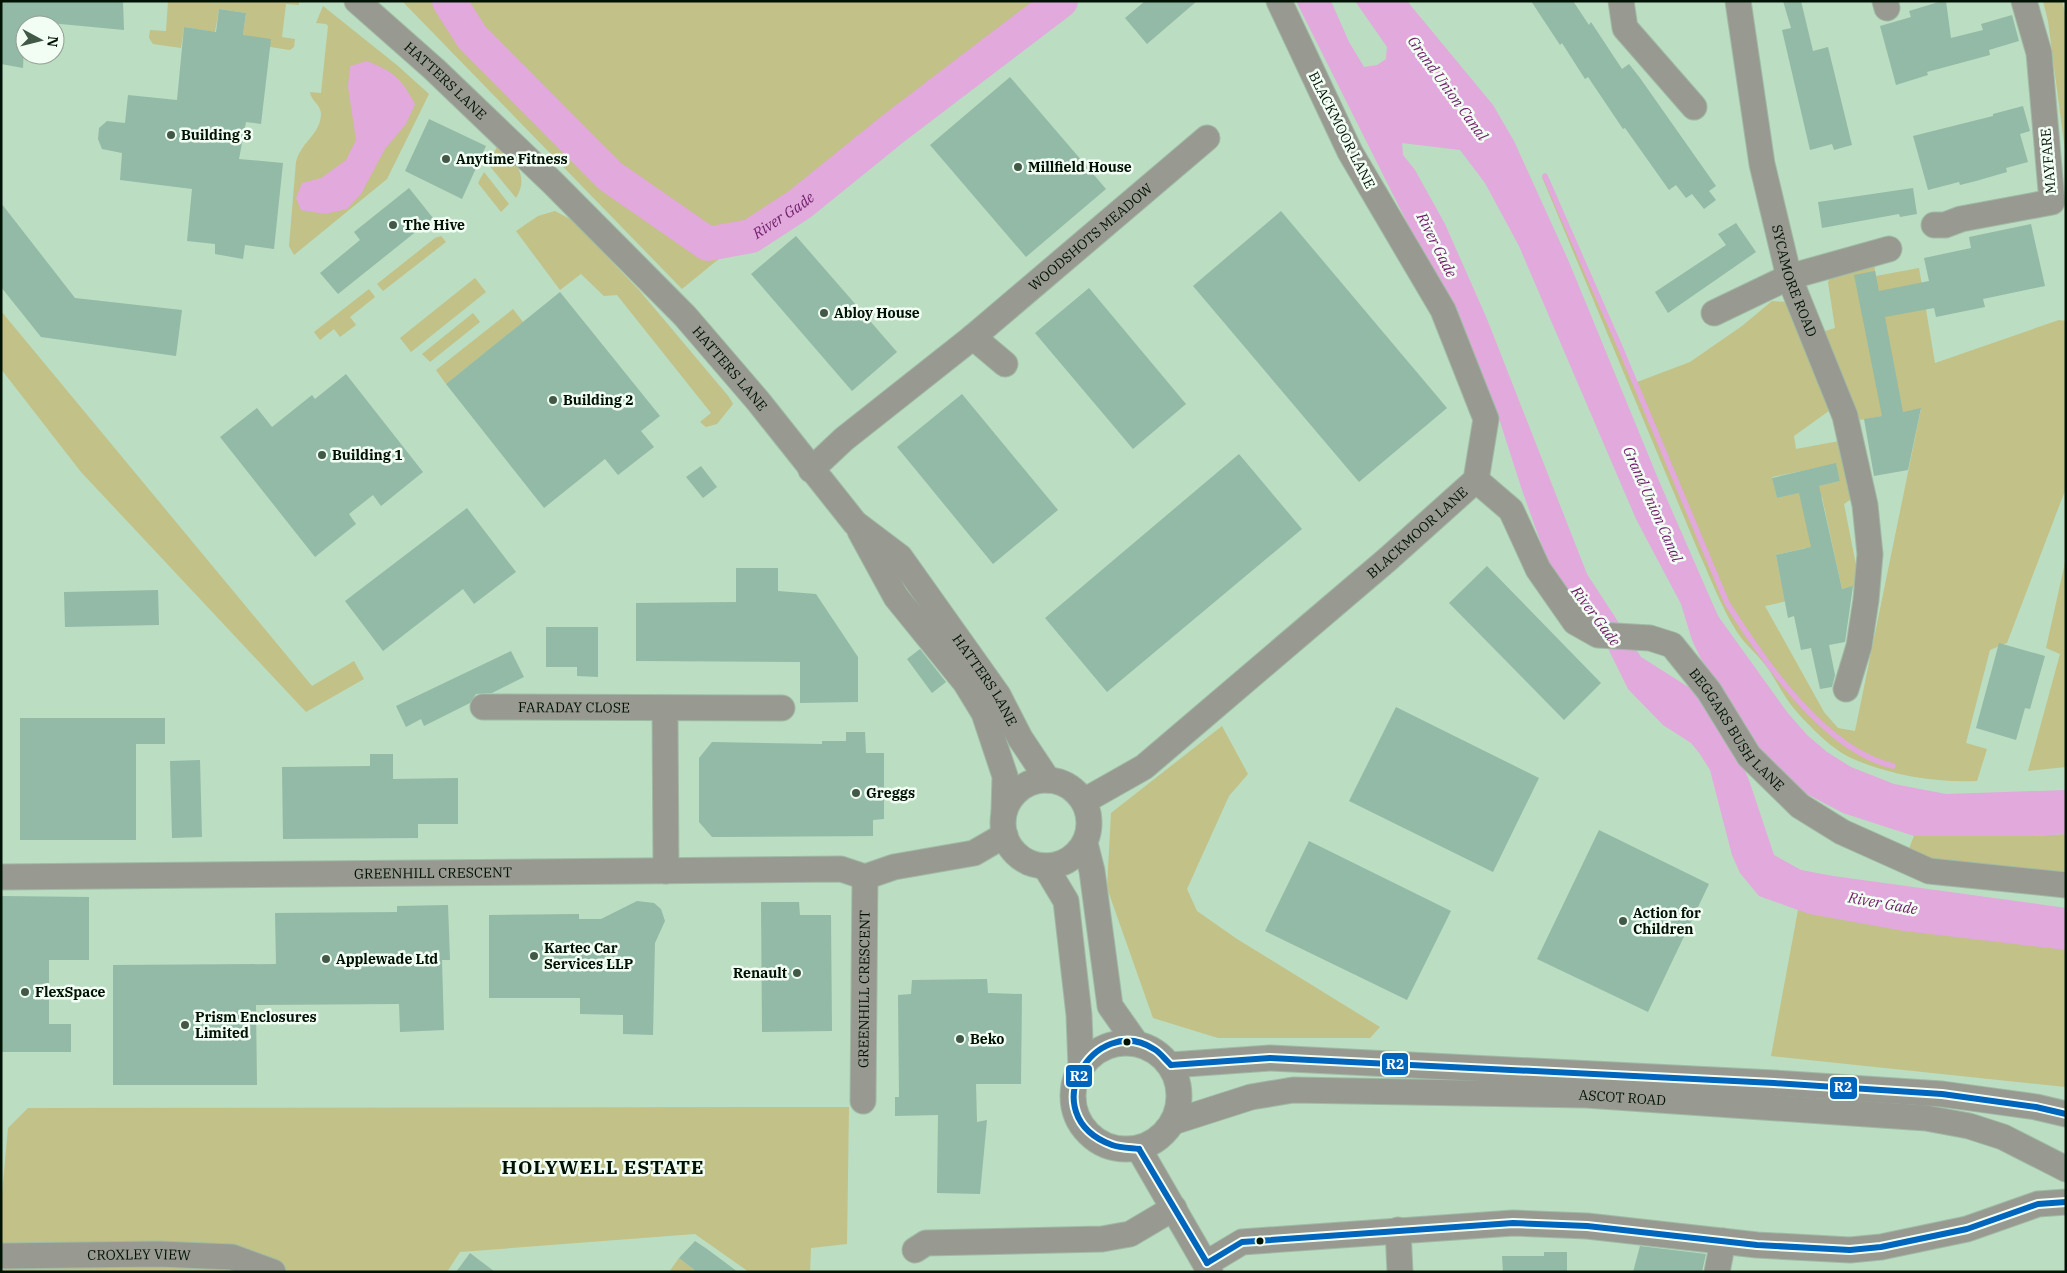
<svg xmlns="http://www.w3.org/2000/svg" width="2067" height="1273" viewBox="0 0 2067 1273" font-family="'IBM Plex Serif',serif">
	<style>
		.green { fill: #c2c187 }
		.water { fill: #e1a9dc }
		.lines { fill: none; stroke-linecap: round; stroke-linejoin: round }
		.stream { stroke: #e1a9dc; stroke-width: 5.5 }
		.river { stroke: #e1a9dc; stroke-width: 34 }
		.building { fill: #92baa6 }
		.minor-casing { stroke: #a0baa5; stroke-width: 27 }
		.minor { stroke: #989a91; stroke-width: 25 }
		.bus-1-casing { stroke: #f2fef4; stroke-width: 10 }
		.bus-1 { stroke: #0065bd; stroke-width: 6 }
		.poi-dot { fill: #415946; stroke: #f2fef4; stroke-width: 2 }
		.bus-dot { fill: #001203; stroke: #f2fef4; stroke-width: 2 }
		.labels { text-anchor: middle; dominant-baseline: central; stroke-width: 5; stroke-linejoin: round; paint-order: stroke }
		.street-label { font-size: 14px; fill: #001203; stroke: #f2fef4 }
		.poi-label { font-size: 14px; font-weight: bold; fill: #001203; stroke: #f2fef4; text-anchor: start }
		.water-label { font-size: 15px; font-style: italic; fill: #6f1c69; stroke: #f2fef4 }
		.district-label { font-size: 19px; font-weight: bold; letter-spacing: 1px; fill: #001203; stroke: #f2fef4 }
		.line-badge { stroke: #f2fef4; stroke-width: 2 }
		.badge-label { font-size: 14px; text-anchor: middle; font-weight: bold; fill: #fff }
	</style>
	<rect width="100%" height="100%" fill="#bbddc2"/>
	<g class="green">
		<polygon points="168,1 299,1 299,5 286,4 282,37 295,39 294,47 290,50 270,47 243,35 246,13 219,9 215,32 184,27 181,48 153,44 149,38 150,30 166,31"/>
		<polygon points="402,1 1035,1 682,289"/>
		<polygon points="2043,1 2062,1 2066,16 2066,158 2048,21"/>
		<path d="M323 6 398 66 429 94 387 179 294 255 289 246 296 162C302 140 321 135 321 113 320 104 311 101 310 92L321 93 328 26 326 24 316 23Z"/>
		<path d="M499 143C514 160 530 176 516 198L488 164Z"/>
		<polygon points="484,172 509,204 501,212 478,183"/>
		<path d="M1545 176 1637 382 1690 362 1742 326 1772 301 1787 302 1833 408 1794 436 1796 449 1839 441 1856 496 1844 504 1856 565 1866 573 1855 586 1842 589 1822 497H1816L1814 487 1840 481 1836 464 1772 477 1777 498 1806 491 1813 553 1805 548 1776 555 1781 581 1819 594 1765 606 1824 712 1838 728 1855 731 1921 409 1860 420 1822 332 1835 328 1828 282 1831 276 1874 265 1876 276 1919 268 1935 363 2059 320 2066 321V488L2007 643 1990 650 1966 743 1987 749 1977 781C1936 783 1889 775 1851 758 1831 749 1805 722 1791 705 1783 694 1776 681 1769 670 1760 656 1746 646 1737 632 1721 607 1711 579 1699 553L1542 177Z"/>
		<polygon points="555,211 572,220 639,290 729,397 733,404 717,424 706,427 700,422 711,413 617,295 604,296 581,274 560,290 516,231 538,216"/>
		<polygon points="441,236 446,242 383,291 377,284 435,238"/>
		<polygon points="475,278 486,292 411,352 400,338"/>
		<polygon points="369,289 375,297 350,317 356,325 340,337 334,329 320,340 314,332"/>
		<polygon points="513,309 523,322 446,384 436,370"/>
		<polygon points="1,311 312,686 354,661 364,679 306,712 81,472 1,369"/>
		<polygon points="473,313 480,322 430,362 422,354"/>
		<polygon points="2066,558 2066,767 2028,771 2060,654 2046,648"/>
		<polygon points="1222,726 1248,774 1229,796 1187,889 1197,911 1237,939 1380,1027 1370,1038 1218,1038 1153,1018 1107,888 1111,813"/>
		<polygon points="2066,834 2066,881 1906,856 1914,836 2034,836"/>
		<polygon points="1798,910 2066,945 2066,1087 1771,1056"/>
		<polygon points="849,1107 847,1244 811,1248 810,1272 749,1272 695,1234 460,1252 447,1272 1,1272 1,1205 8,1128 28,1108"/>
		<polygon points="679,1258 697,1272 669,1272"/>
	</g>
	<g class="water">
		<polygon points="1296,1 1331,1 1349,42 1364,67 1377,65 1386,59 1387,47 1355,1 1407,1 1493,105 1514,141 1569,262 1659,481 1718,616 1787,712 1807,735 1827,752 1851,767 1894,784 1946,794 2066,790 2066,834 2034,836 1914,836 1843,813 1805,793 1777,772 1757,746 1701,659 1692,640 1681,604 1636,519 1519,246 1485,183 1460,150 1402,143 1403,155 1415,170 1445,224 1487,319 1587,574 1641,657 1690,688 1713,712 1734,744 1750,783 1774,855 1801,870 1833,876 2066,908 2066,950 1904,931 1809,914 1759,896 1740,873 1732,855 1710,770 1700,754 1691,743 1663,725 1628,689 1599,630 1589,625 1552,574 1521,487 1495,406 1474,356"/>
		<path d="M367 61C394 72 401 78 415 104L406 124 385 149 361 194 347 209 325 214 301 210 296 198 302 183 321 178 346 160 356 140 348 87 350 66Z"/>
	</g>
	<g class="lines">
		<path class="stream" d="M1545 176 1620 347 1727 603C1763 660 1824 750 1893 766"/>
		<path class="river" id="s1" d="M449 1 472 37 610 176 708 244 751 236 800 204 894 128 1061 1"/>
	</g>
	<g class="building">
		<polygon points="1,1 123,1 124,30 29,21 28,25 25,25 23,68 1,64"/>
		<polygon points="1145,1 1197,1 1147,44 1125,18"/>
		<polygon points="1531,1 1573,1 1589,25 1591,22 1622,69 1629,64 1640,78 1716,186 1709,191 1716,200 1704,209 1692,194 1686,198 1676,185 1669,190 1625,128 1623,129 1588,77 1585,79 1562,43 1560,45"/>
		<polygon points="1783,1 1801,1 1813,51 1828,47 1852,145 1834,150 1832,144 1810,150 1782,30 1791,28"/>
		<polygon points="1942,1 1946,1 1951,38 1983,30 1981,24 2012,15 2019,41 1989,50 1990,55 1927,72 1928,75 1896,85 1880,26 1911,17 1909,11"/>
		<polygon points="219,9 246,13 243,35 271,39 261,124 246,122 239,159 283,163 274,249 245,245 243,259 215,254 215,244 187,241 192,189 120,180 122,153 102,149 98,139 99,128 107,121 125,123 128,95 177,100 184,27 216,32"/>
		<polygon points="1010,77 1106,189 1026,257 930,145"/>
		<polygon points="2023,106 2030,131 2020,134 2028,162 2006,168 2007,172 1976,181 1960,185 1959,182 1928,190 1913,136 1993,116 1993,114"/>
		<polygon points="429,119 486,146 462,199 405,171"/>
		<polygon points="409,188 433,218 338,294 320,273 360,240 354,232"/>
		<polygon points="1913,188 1917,214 1900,217 1899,214 1822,228 1818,202"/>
		<polygon points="1,203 75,298 182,310 176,356 41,337 1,287"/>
		<polygon points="1281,211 1447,408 1359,482 1193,286"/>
		<polygon points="1736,223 1756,252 1668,313 1655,292 1726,245 1718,234"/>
		<polygon points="2031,224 2045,286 1983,299 1985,307 1936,317 1934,308 1885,317 1903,412 1921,408 1908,470 1874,476 1864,419 1882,416 1854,275 1875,271 1879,291 1929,281 1924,258 1971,248 1969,237"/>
		<polygon points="796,236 897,352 852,391 751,274"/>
		<polygon points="1089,288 1186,404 1133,449 1035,333"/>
		<polygon points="560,292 660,416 641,431 654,447 618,475 605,459 544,508 446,384"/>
		<polygon points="346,374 423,472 381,506 373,495 349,514 356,524 315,557 220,437 257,408 272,427 312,395 315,399"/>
		<polygon points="962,394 1058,510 993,564 897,447"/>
		<polygon points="1239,454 1302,529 1107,692 1045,618"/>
		<polygon points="1836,463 1840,481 1819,486 1842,589 1853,586 1845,642 1829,645 1835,675 1832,687 1820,689 1811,648 1801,650 1794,616 1788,618 1776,555 1811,547 1799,493 1777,498 1772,478"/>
		<polygon points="701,466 717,487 703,498 686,477"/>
		<polygon points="467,508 516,572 474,604 463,589 383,651 345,601"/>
		<polygon points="1487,566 1601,683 1564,720 1449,603"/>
		<polygon points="736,568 778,568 778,591 816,594 858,657 858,702 800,703 800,662 636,661 636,603 736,602"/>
		<polygon points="158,590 159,625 65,627 64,592"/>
		<polygon points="546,627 598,627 598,677 577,676 577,667 546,667"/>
		<polygon points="1999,643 2045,656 2030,709 2025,708 2016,740 1976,728"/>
		<polygon points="920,649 946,682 932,693 907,659"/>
		<polygon points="511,651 524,677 492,693 476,694 470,703 424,726 421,719 406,727 396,706"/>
		<polygon points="1396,707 1539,778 1493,872 1349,801"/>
		<polygon points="20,718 165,718 165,744 136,744 136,840 20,840"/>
		<polygon points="846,732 865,732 866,753 884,753 884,819 873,820 873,836 712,837 699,822 699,758 712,742 822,744 822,741 846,741"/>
		<polygon points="370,754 393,754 393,779 458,778 458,824 418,824 418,838 283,839 282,767 370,766"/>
		<polygon points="200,760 202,837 172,838 170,761"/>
		<polygon points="1599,830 1709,884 1648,1012 1537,959"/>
		<polygon points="1309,841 1451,911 1407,1000 1265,931"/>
		<polygon points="1,896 89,897 89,960 49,960 49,1024 71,1024 71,1052 1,1052"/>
		<polygon points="637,901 654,903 661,909 665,921 655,943 653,1035 623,1034 623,1015 580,1014 580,998 489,998 489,915 579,914 579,919 601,919"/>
		<polygon points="761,902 799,902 800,915 831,915 832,1031 762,1032"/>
		<polygon points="448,905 450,960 442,960 444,1030 400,1032 399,1004 256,1005 257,1085 113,1085 113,965 276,964 275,913 397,912 397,906"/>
		<polygon points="987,979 988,993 1022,994 1021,1084 976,1084 977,1122 987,1120 980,1194 937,1193 938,1115 895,1116 895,1097 899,1097 898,995 911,994 912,980"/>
		<polygon points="695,1241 707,1249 738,1272 697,1272 679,1258"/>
		<polygon points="1640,1246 1706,1254 1702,1272 1633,1272"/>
		<polygon points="1544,1252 1567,1252 1567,1272 1503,1272 1502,1256 1544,1256"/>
		<polygon points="470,1253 495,1272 456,1272"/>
	</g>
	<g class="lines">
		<defs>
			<g id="minor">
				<path id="s2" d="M357 1 434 69 553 183 685 316 758 401 855 523 900 557 998 695 1020 738 1048 780"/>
				<polyline points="1621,1 1625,28 1694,107"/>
				<path id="s3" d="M1738 1 1762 164 1789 277 1845 416 1865 505 1870 554 1866 600 1859 646 1846 689"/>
				<polyline points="1885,1 1887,8"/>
				<polyline points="1934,225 1945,225 1961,219 2052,202 2039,53 2024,1"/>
				<polyline points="1714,313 1789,277 1889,249"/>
				<polyline points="973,337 1005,364"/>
				<path id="s4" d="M811 470 844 439 973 337 1207 138"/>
				<path id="s5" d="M1476 480 1511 510 1538 569 1575 622 1598 635 1650 638 1672 645 1709 691 1749 756 1800 806 1842 832 1929 871 2066 885"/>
				<polyline points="860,531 896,597 965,682 984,713 1005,776 1004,811"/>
				<path id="s6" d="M483 707 782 708"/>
				<polyline points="665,709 666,871"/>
				<circle cx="1046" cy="823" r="43"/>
				<path id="s7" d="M1084 801 1144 767 1388 559 1476 480 1486 419 1443 310 1350 152 1279 1"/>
				<polyline points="1085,843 1092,871 1110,1006 1136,1043"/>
				<polyline points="1045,866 1066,901 1079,1015 1081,1067"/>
				<path id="s8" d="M1 877 841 869 865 877 894 867 974 853 1005 835"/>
				<circle cx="1126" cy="1096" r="53"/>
				<polyline points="1171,1065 1270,1058 1774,1083 1942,1094 2036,1107 2066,1114"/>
				<path id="s9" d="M863 1101 865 877"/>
				<path id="s10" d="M1173 1122 1251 1097 1293 1090 1586 1095 1926 1118 1969 1126 2003 1137 2066 1169"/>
				<polyline points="1139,1149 1210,1272"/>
				<polyline points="1398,1230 1400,1272"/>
				<polyline points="915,1250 926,1243 1102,1239 1130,1234 1174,1208"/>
				<path id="s11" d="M1 1256 159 1254 232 1257 273 1272"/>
				<polyline points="1207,1263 1242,1242 1513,1223 1587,1226 1757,1245 1850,1250 1881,1247 1967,1229 2038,1204 2066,1202"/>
				<polyline points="1717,1272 1723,1241"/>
			</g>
		</defs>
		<use href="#minor" class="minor-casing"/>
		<use href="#minor" class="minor"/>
		<defs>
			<g id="bus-1">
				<polyline points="1171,1065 1270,1058 1774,1083 1942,1094 2036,1107 2066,1114"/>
				<path d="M1139 1149C1131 1148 1120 1148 1112 1145 1031 1115 1095 1011 1154 1049 1161 1053 1165 1060 1171 1065"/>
				<polyline points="1139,1149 1207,1263"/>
				<polyline points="1207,1263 1242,1242 1513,1223 1587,1226 1757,1245 1850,1250 1881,1247 1967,1229 2038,1204 2066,1202"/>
			</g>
		</defs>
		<use href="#bus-1" class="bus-1-casing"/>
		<use href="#bus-1" class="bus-1"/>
	</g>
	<g class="poi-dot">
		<circle cx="171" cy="135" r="5"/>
		<circle cx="446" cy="159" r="5"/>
		<circle cx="1018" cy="167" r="5"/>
		<circle cx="393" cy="225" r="5"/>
		<circle cx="824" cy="313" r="5"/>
		<circle cx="553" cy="400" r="5"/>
		<circle cx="322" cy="455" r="5"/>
		<circle cx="856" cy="793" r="5"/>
		<circle cx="1623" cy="921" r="5"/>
		<circle cx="534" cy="956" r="5"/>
		<circle cx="326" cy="959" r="5"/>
		<circle cx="797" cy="973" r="5"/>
		<circle cx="25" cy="992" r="5"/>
		<circle cx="185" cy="1025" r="5"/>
		<circle cx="960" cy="1039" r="5"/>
	</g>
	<g class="bus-dot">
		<circle cx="1127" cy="1042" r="4.5"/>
		<circle cx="1260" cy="1241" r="4.5"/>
	</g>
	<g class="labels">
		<g class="street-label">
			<text stroke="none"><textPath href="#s2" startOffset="119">HATTERS LANE</textPath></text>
			<text transform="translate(1342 130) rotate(63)">BLACKMOOR LANE</text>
			<text transform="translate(2048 161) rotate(-95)">MAYFARE</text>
			<text stroke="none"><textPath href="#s4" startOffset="364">WOODSHOTS MEADOW</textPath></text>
			<text stroke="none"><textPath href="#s3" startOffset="286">SYCAMORE ROAD</textPath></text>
			<text stroke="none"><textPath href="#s2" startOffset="524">HATTERS LANE</textPath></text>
			<text stroke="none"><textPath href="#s7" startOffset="429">BLACKMOOR LANE</textPath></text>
			<text stroke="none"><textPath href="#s2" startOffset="929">HATTERS LANE</textPath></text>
			<text stroke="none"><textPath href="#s6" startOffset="91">FARADAY CLOSE</textPath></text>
			<text stroke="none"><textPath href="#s5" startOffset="384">BEGGARS BUSH LANE</textPath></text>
			<text stroke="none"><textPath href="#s8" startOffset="432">GREENHILL CRESCENT</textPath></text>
			<text stroke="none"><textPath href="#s9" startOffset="112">GREENHILL CRESCENT</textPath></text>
			<text stroke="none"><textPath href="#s10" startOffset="454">ASCOT ROAD</textPath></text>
			<text stroke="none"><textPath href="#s11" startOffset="138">CROXLEY VIEW</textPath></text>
		</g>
		<g class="poi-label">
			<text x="181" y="135">Building 3</text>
			<text x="456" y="159">Anytime Fitness</text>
			<text x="1028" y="167">Millfield House</text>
			<text x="403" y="225">The Hive</text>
			<text x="834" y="313">Abloy House</text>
			<text x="563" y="400">Building 2</text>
			<text x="332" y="455">Building 1</text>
			<text x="866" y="793">Greggs</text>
			<text x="1633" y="913">Action for<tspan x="1633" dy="16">Children</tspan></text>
			<text x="544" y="948">Kartec Car<tspan x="544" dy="16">Services LLP</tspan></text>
			<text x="336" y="959">Applewade Ltd</text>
			<text x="787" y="973" text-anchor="end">Renault</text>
			<text x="35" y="992">FlexSpace</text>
			<text x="195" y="1017">Prism Enclosures<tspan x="195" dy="16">Limited</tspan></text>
			<text x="970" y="1039">Beko</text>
		</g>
		<g class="water-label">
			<text transform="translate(1448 88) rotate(54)">Grand Union Canal</text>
			<text stroke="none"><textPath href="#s1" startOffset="440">River Gade</textPath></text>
			<text transform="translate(1437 245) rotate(63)">River Gade</text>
			<text transform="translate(1653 504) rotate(66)">Grand Union Canal</text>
			<text transform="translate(1596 616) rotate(53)">River Gade</text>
			<text transform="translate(1883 903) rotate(10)">River Gade</text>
		</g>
		<g class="district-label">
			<text x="603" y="1167">HOLYWELL ESTATE</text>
		</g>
	</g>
	<g class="line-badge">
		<rect x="1381" y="1052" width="28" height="24" rx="5" fill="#0065bd"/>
		<rect x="1065" y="1064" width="28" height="24" rx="5" fill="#0065bd"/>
		<rect x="1829" y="1076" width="29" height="24" rx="5" fill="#0065bd"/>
	</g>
	<g class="badge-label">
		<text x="1395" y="1069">R2</text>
		<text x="1079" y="1081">R2</text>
		<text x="1843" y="1092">R2</text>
	</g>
	<rect width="2067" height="1273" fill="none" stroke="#001203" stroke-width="5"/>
	<g transform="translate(40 40) rotate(97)"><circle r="24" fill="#f2fef4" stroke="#91a094"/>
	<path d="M0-4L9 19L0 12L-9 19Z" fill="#415946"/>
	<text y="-8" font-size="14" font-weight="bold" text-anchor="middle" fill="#001203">N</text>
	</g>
</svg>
